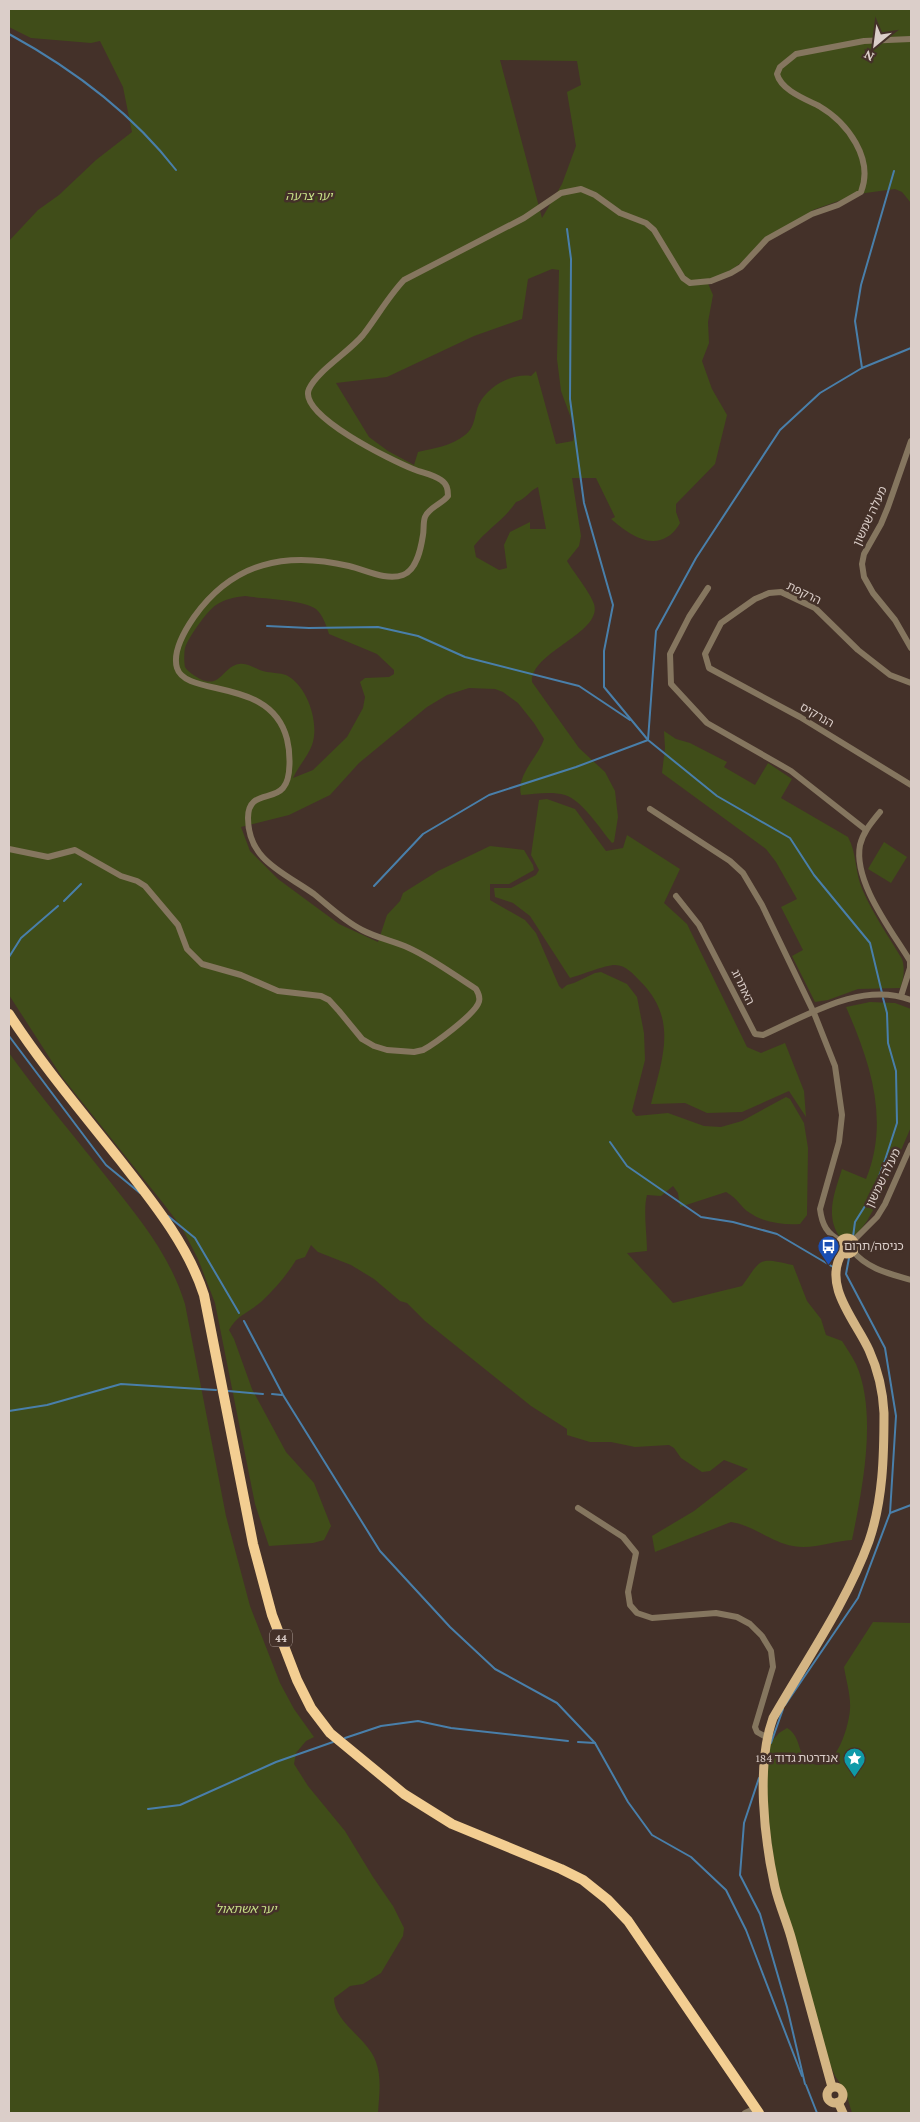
<svg xmlns="http://www.w3.org/2000/svg" width="920" height="2122" viewBox="0 0 920 2122" font-family="'Crimson Pro','Noto Sans Hebrew',serif">
	<style>
		.green { fill: #404d19; fill-rule: evenodd }
		.lines { fill: none; stroke-linecap: round; stroke-linejoin: round }
		.stream { stroke: #497faa; stroke-width: 2 }
		.minor { stroke: #85765f; stroke-width: 6 }
		.major { stroke: #d4b584; stroke-width: 9 }
		.highway { stroke: #f3ce92; stroke-width: 10 }
		.labels { text-anchor: middle; dominant-baseline: central; stroke-width: 5; stroke-linejoin: round; paint-order: stroke }
		.shield { fill: #443129; stroke: #ae9f99; stroke-width: 1 }
		.shield-label { font-size: 11px; font-weight: bold; fill: #dbcec9 }
		.park-label { font-size: 12px; font-style: italic; fill: #c8e188; stroke: #443129 }
		.street-label { font-size: 12px; fill: #dbcec9; stroke: #443129 }
		.poi-label { font-size: 12px; fill: #dbcec9; stroke: #443129; text-anchor: start }
	</style>
	<rect width="100%" height="100%" fill="#443129"/>
	<g class="green">
		<path d="M9 9H911V203L902 192 895 189 858 194 813 210 771 239 733 269 707 281 713 295 708 322 709 343 702 361 712 389 727 415 715 464 676 504V512L680 523C677 528 673 534 667 537 648 549 625 531 611 519L615 517 596 478H572L581 536 579 546 567 561C574 573 590 592 594 604 603 633 530 652 532 682L579 748 605 772 615 791 618 817 614 842 612 843C601 830 582 800 565 795 551 791 535 794 521 795 516 775 538 757 544 739L534 723 518 703 503 692 495 689 469 688 447 695 427 707 359 763 330 795 289 815 241 827 250 851 278 879 339 924 378 942 387 915 400 901 403 893 438 871 490 846 524 850 533 865 534 870 509 884H490V900L525 920 536 933 559 986 562 989 567 985 574 983 595 973 601 972 627 984 637 997 644 1033 645 1060 632 1111 636 1116 668 1113 704 1126 721 1127 742 1121 786 1097 790 1099 804 1123 808 1148 807 1215 800 1224C784 1225 764 1223 750 1213 740 1207 739 1199 726 1192L680 1207 678 1193 673 1186 661 1196 647 1195C643 1209 647 1234 647 1251L627 1253 673 1303 742 1286C762 1258 758 1257 793 1265L807 1301 821 1319 826 1335 842 1341C847 1349 852 1356 856 1364 878 1414 862 1490 852 1540 833 1541 812 1550 793 1546 771 1542 753 1525 731 1522L655 1552 652 1536 694 1511 748 1469 724 1460 710 1471 702 1472 681 1458 674 1448 669 1445 635 1447 611 1442H590L567 1435V1429L531 1406 425 1321 407 1303 400 1301 374 1279 351 1265 318 1252 311 1245 305 1257 296 1260C286 1276 275 1289 261 1302 248 1313 237 1315 229 1330L234 1339 252 1389 286 1452 314 1483 331 1526 324 1540 313 1543 269 1546 255 1504 215 1303 198 1259 182 1228 163 1203 62 1077 9 995V241L38 210 59 195 96 160 132 132 123 87 100 41 91 43 31 38 9 27ZM500 60 577 61 581 85 567 92 576 146 562 184 542 218ZM552 269 559 270 557 359 561 391 575 429 573 441 556 444 536 371 531 376C512 373 488 386 479 404 474 414 476 427 465 435 451 446 435 448 418 452L414 465 388 451 369 437 336 383 387 377 474 336 522 319 528 279ZM538 487 546 529H530V522L510 532 504 545 507 568 499 570 476 557 474 546C486 530 505 519 516 502 526 499 529 491 538 487ZM245 596C263 599 302 599 316 609 323 615 326 625 329 634L377 654 394 670V674L389 677 365 678 360 682 365 697 363 708 347 737 313 770 293 778C298 767 308 756 312 745 320 723 307 685 286 675 280 673 273 673 267 672 257 671 249 662 239 664 222 667 221 689 200 679 195 676 187 671 185 667 184 663 184 652 185 648 188 638 207 611 216 605 225 599 235 597 245 596Z"/>
		<path d="M664 731 676 739 690 743 727 762 724 767 755 785 768 763 792 779 781 798 848 837C857 853 855 874 863 891 873 914 889 937 902 959 905 968 904 980 900 988L858 989 828 1000 815 1002 792 956 803 950 781 907 797 899 776 862 766 849 662 773 665 748Z"/>
		<path d="M547 799 575 809 606 851 623 848 627 835 680 869 664 903 687 924 747 1047 761 1053 785 1043 804 1091 806 1117 789 1091 742 1112 707 1113 685 1103 651 1104C662 1058 679 1020 640 981 633 974 626 965 615 965 605 965 581 975 570 978L530 916 513 903 495 897 494 888H511L536 875 539 870 531 855 539 800Z"/>
		<polygon points="884,842 907,857 891,883 868,869"/>
		<path d="M870 1002 895 1003 911 1009V1127L883 1192 867 1221 856 1236H839C825 1214 835 1192 842 1169L866 1179C890 1120 870 1062 846 1007Z"/>
		<path d="M9 1053C40 1096 75 1137 108 1179 139 1218 170 1255 185 1304L226 1516 250 1606 280 1683 294 1709 314 1737 306 1741 296 1753 294 1764 308 1786 345 1831 373 1877 393 1906 404 1928 403 1936 381 1973 363 1984 350 1986 334 1998C334 2023 368 2038 376 2062 382 2079 379 2096 378 2113H9Z"/>
		<path d="M873 1622 911 1623V2113H852L845 2090 835 2076 815 2028 776 1876 764 1787 767 1747 779 1733 787 1728C803 1737 796 1759 813 1764 836 1772 849 1726 850 1709 851 1696 846 1680 844 1667Z"/>
	</g>
	<g class="lines">
		<g class="stream">
			<path d="M9 34C73 69 131 112 176 170"/>
			<polyline points="567,229 571,259 570,399 584,503 613,605 604,651 604,687 648,740 717,796 790,838 814,875 870,943 882,993"/>
			<polyline points="862,368 855,321 861,285 894,171"/>
			<polyline points="267,626 309,628 378,627 418,636 465,657 579,686 630,720"/>
			<polyline points="374,886 423,834 489,795 576,767 648,740 656,631 696,558 780,430 820,393 862,368 911,348"/>
			<polyline points="64,901 81,884"/>
			<polyline points="9,957 21,938 58,906"/>
			<polyline points="9,1036 106,1165 140,1193"/>
			<polyline points="610,1142 627,1166 701,1217 733,1222 777,1234 833,1267"/>
			<polyline points="168,1216 195,1238 239,1313"/>
			<polyline points="853,1237 855,1222 872,1195 885,1160 897,1123 896,1071 888,1043 887,1013 883,998"/>
			<polyline points="244,1321 283,1395 380,1551 450,1627 495,1669 557,1703 595,1743 628,1802 652,1835 691,1857 726,1890 746,1930 802,2076"/>
			<polyline points="228,1391 263,1394"/>
			<polyline points="272,1394 282,1395"/>
			<polyline points="9,1411 47,1405 121,1384 216,1390"/>
			<polyline points="890,1513 911,1505"/>
			<polyline points="785,1705 858,1598 890,1513 896,1416 885,1348 846,1274 852,1242"/>
			<polyline points="345,1738 381,1726 418,1721 451,1728 568,1741"/>
			<polyline points="578,1742 595,1743"/>
			<polyline points="771,1743 783,1709"/>
			<polyline points="759,1778 744,1823 740,1875 760,1914 787,2007 805,2084"/>
			<polyline points="148,1809 180,1805 276,1762 333,1742"/>
			<polyline points="806,2085 817,2113"/>
		</g>
		<g class="minor">
			<polyline points="911,441 888,507 881,524 864,554 862,564 864,577 873,593 895,620 911,648"/>
			<polyline points="708,588 689,617 670,654 671,684 707,723 791,771 866,830"/>
			<polyline points="911,683 890,675 858,650 815,608 781,592 769,593 755,599 721,623 705,654 709,668 800,717 911,785"/>
			<path d="M650 809 730 861 743 873 762 905 814 1013 835 1066 842 1115 839 1142 820 1209C822 1225 827 1234 841 1241"/>
			<path d="M880 812C872 822 863 832 860 845 853 882 892 931 910 961V968L901 996"/>
			<path d="M9 849 48 857 75 850 121 876 137 881 145 886 178 925 187 949 202 964 241 975 278 991 321 996 329 1000 339 1011 362 1039 374 1046 387 1050 414 1052 423 1050C436 1043 472 1016 478 1004 481 999 479 994 476 989 454 975 433 959 409 948 394 941 377 938 362 930 344 921 330 907 314 894 285 873 248 861 248 818 248 791 272 801 283 788 292 778 290 751 287 739 271 676 186 698 177 668 172 651 185 630 194 617 233 562 286 551 349 566 366 570 386 581 403 575 417 570 421 548 423 535 424 530 423 522 425 517 429 507 442 504 448 496 448 489 447 484 441 480 432 474 422 473 413 469 393 461 297 415 309 389 317 371 349 352 363 335 377 317 388 297 404 280L524 218 561 193 581 189 595 195 620 213 646 223 654 230 683 278 690 283 711 281 731 273 741 267 767 239 812 214 838 205 861 192C874 159 848 123 819 106 805 99 781 90 777 74L780 67 796 54 864 41 911 39"/>
			<path d="M676 896 699 925 755 1034 763 1035C808 1015 861 981 911 1000"/>
			<polyline points="853,1241 877,1217 885,1204 911,1145"/>
			<path d="M853 1251C867 1269 891 1274 911 1280"/>
			<polyline points="578,1508 623,1537 636,1553 628,1592 630,1605 637,1613 652,1618 716,1613 737,1617 750,1624 762,1636 771,1651 773,1667 755,1727 757,1732 766,1737"/>
			<polyline points="745,2113 756,2108"/>
		</g>
		<g class="major">
			<circle cx="847" cy="1246" r="8"/>
			<circle cx="835" cy="2095" r="8"/>
			<path d="M832 2087C818 2037 805 1987 791 1937 786 1920 779 1904 775 1887 764 1838 756 1765 773 1718 805 1662 847 1602 869 1541 883 1500 884 1456 884 1413 883 1392 878 1370 869 1350 856 1321 822 1286 842 1253"/>
			<polyline points="838,2102 843,2113"/>
		</g>
		<path class="highway" d="M9 1014C42 1065 82 1112 120 1160 152 1201 188 1245 204 1295L253 1544 272 1615 297 1680 311 1708 330 1733 404 1794 452 1824 561 1869 583 1880 608 1900 628 1921 759 2113"/>
	</g>
	<defs>
		<symbol id="bus-pin" viewBox="-11 -11 22 30"><path d="M0 17L-7.5 6A9.5 9.5 0 1 1 7.5 6Z" fill="#1a4fb4" stroke="#443129"/><path d="M-5-6H5V4H4V6H2V4H-2V6H-4V4H-5ZM-3.5-4V0h7V-4ZM-3.5 1.2v1.5H-2V1.2ZM2 1.2v1.5H3.5V1.2Z" fill="#fff"/></symbol>
		<symbol id="sight-pin" viewBox="-11 -11 22 30"><path d="M0 17L-7.5 6A9.5 9.5 0 1 1 7.5 6Z" fill="#0f9aa8" stroke="#443129"/><path d="M0-6L1.8-2.2L6-1.7L2.9 1.2L3.7 5.4L0 3.3L-3.7 5.4L-2.9 1.2L-6-1.7L-1.8-2.2Z" fill="#fff"/></symbol>
	</defs>
	<g fill-rule="evenodd">
		<use href="#bus-pin" x="816" y="1234" width="25" height="34"/>
		<use href="#sight-pin" x="842" y="1746" width="25" height="34"/>
	</g>
	<g class="labels">
		<rect class="shield" x="270" y="1629.5" width="22" height="17" rx="4"/>
		<g class="shield-label">
			<text x="281" y="1638">44</text>
		</g>
		<g class="park-label">
			<text x="309" y="196">יער צרעה</text>
			<text x="246" y="1909">יער אשתאול</text>
		</g>
		<g class="street-label">
			<text transform="translate(870 516) rotate(-65)">מעלה שמשון</text>
			<text transform="translate(804 593) rotate(26)">הרקפת</text>
			<text transform="translate(817 715) rotate(30)">הנרקיס</text>
			<text transform="translate(743 987) rotate(64)">האתרוג</text>
			<text transform="translate(883 1178) rotate(-64)">מעלה שמשון</text>
		</g>
		<g class="poi-label">
			<text x="844" y="1246">כניסה/תרום</text>
			<text x="838" y="1758" text-anchor="end">אנדרטת גדוד 184</text>
		</g>
	</g>
	<rect width="920" height="2122" fill="none" stroke="#dbcec9" stroke-width="20"/>
	<g transform="translate(875 45) rotate(209)" stroke="#443129" stroke-width="4" paint-order="stroke">
	<path d="M0-4L9 19L0 12L-9 19Z" fill="#dbcec9"/>
	<text y="-8" font-size="14" font-weight="bold" text-anchor="middle" fill="#dbcec9">N</text>
	</g>
</svg>
